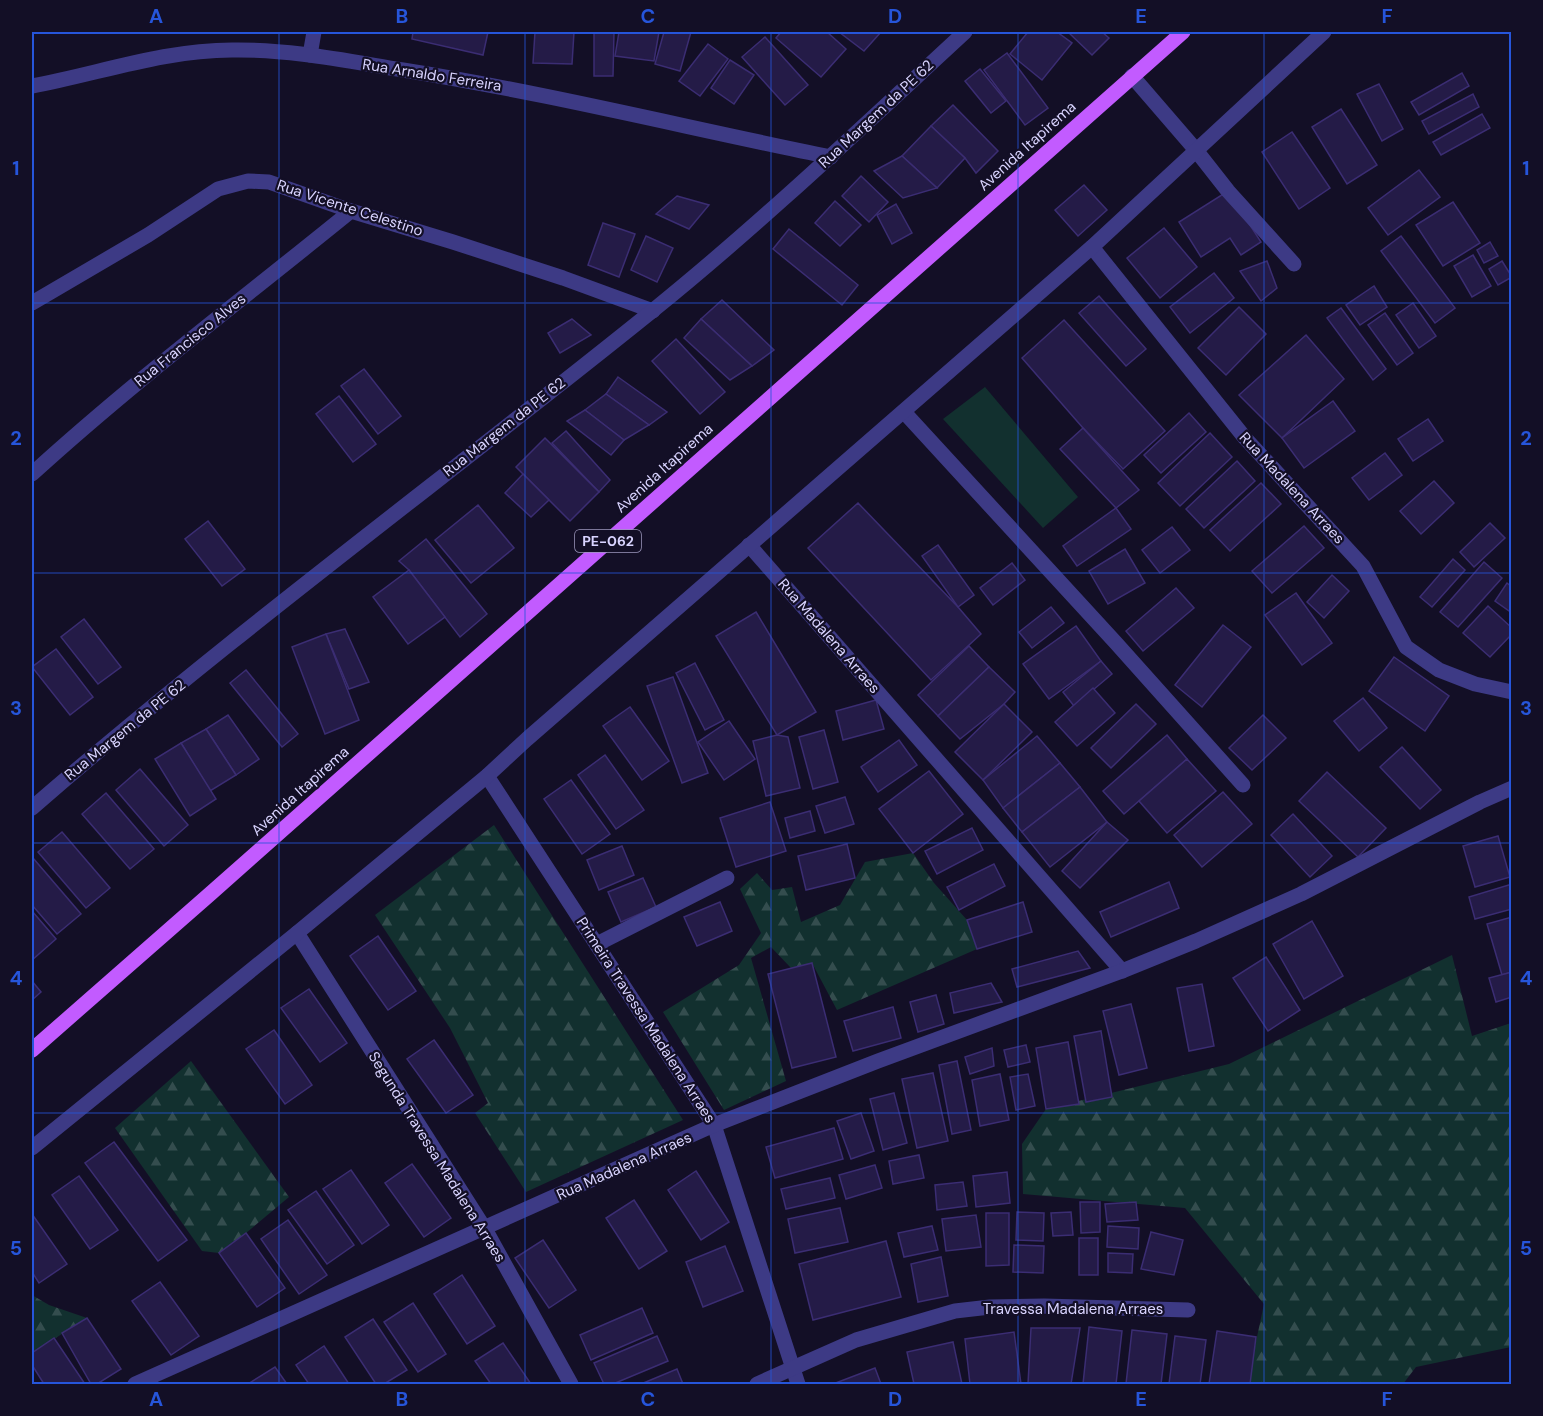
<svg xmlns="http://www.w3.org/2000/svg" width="1543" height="1416" viewBox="0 0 1543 1416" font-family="'DM Sans',sans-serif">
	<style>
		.forest { fill: url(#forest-firs) }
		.park { fill: #12302f }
		.building { fill: #241b47; stroke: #3b2d73; stroke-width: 1.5 }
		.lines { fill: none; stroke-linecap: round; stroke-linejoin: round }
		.minor { stroke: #3d3a85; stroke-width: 15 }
		.major { stroke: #c25bff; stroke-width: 15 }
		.grid { fill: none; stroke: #2655da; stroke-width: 1.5; stroke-opacity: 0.55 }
		.labels { text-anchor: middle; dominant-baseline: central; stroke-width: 4.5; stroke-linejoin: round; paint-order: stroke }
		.shield { fill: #130f26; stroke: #9e99be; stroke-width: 1.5 }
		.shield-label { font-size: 14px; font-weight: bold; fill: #d9d4ff }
		.street-label { font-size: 15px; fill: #d9d4ff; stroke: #130f26 }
		.neatline { fill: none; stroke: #2655da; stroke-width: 2 }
		.grid-label { font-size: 20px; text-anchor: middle; font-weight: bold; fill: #2655da }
	</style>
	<defs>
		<pattern id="forest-firs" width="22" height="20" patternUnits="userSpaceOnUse" patternTransform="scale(1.5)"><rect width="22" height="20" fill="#12302f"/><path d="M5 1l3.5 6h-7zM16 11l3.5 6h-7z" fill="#344d4e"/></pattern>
	</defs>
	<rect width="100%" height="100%" fill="#130f26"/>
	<g class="forest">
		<polygon points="494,825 683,1120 526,1192 475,1113 488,1103 450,1028 375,915"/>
		<polygon points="913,853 934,883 967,920 977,949 837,1010 812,963 791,968 771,947 751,958 786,1081 724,1110 663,1012 739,965 761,933 740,889 757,873 772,890 792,887 801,922 840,905 865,862"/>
		<polygon points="1452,955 1472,1036 1511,1023 1511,1347 1416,1367 1403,1384 1247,1384 1264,1304 1185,1208 1023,1194 1022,1144 1046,1109 1229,1064"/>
		<polygon points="191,1061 289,1197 246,1233 219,1253 202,1251 115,1128"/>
		<polygon points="32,1295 49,1305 87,1318 32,1353"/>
	</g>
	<polygon class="park" points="985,387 1078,497 1043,528 943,419"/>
	<g class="building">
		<polygon points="413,32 488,32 483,55 412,39"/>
		<polygon points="535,32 574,32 572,64 533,63"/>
		<polygon points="594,32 614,32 613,76 594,76"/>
		<polygon points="619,32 659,32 654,61 615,56"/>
		<polygon points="664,32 691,32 680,71 655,64"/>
		<polygon points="781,32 827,32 846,49 821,77 776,38"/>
		<polygon points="839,32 881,32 864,51"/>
		<polygon points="1028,32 1057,32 1072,43 1042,80 1010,54"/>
		<polygon points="1068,32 1102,32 1109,38 1092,55"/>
		<polygon points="765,37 808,85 785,105 742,57"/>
		<polygon points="708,44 728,59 700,96 679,81"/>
		<polygon points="1007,53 1048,108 1025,125 984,70"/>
		<polygon points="730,60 754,75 734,104 711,88"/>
		<polygon points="980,69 1006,101 991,113 965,81"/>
		<polygon points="1462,73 1469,86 1419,115 1411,102"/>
		<polygon points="1379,84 1403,129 1382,141 1357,94"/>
		<polygon points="1473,94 1479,107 1429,134 1422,121"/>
		<polygon points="953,105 998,151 976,173 965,158 931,126"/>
		<polygon points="1341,109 1377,165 1347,184 1312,127"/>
		<polygon points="1482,114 1490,128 1441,155 1433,142"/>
		<polygon points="931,126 965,158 937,188 902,156"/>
		<polygon points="1292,132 1330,188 1299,209 1262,152"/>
		<polygon points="902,156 937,188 903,198 874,171"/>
		<polygon points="1419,170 1440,197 1388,235 1368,208"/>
		<polygon points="861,176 888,202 869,222 842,196"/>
		<polygon points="1084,185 1107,210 1078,236 1055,210"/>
		<polygon points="1228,191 1261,242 1241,255 1230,238 1201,257 1179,222"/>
		<polygon points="677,196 709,205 689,229 656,214"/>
		<polygon points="835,201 861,225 840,246 815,223"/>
		<polygon points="1453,202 1480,243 1443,266 1416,225"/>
		<polygon points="896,204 912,233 892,244 877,215"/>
		<polygon points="603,223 635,234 619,277 588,265"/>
		<polygon points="1164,228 1197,267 1160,298 1127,258"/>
		<polygon points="789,229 858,285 842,305 773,249"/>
		<polygon points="646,236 673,248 657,282 631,270"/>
		<polygon points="1401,236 1455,308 1435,323 1381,251"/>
		<polygon points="1490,242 1498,256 1484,263 1477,250"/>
		<polygon points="1473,255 1491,286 1472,297 1454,266"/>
		<polygon points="1267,261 1277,288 1261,301 1240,271"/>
		<polygon points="1502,261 1512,277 1498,285 1489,269"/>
		<polygon points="1214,273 1234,298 1190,333 1170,307"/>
		<polygon points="1374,286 1387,307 1360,325 1346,305"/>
		<polygon points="1099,296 1146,349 1126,366 1079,313"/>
		<polygon points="722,300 774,350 752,366 701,319"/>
		<polygon points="1413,303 1436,336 1419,348 1396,315"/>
		<polygon points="1239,307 1266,334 1226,375 1198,348"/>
		<polygon points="1341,308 1386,369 1373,380 1327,318"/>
		<polygon points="1385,313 1413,353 1397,365 1368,325"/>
		<polygon points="572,319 591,335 560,353 548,333"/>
		<polygon points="701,319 752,366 730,380 684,338"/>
		<polygon points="1064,320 1165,431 1123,469 1083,428 1022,358"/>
		<polygon points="1306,335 1344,379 1282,438 1239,395"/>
		<polygon points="676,339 725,392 700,414 652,361"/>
		<polygon points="364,369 401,416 378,434 341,386"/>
		<polygon points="618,377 667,412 649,425 606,394"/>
		<polygon points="606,394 649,425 624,440 585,410"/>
		<polygon points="339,396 376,444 353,462 316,414"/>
		<polygon points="1333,401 1355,431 1304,468 1282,438"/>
		<polygon points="585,410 624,440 611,455 567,421"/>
		<polygon points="1189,413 1206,432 1161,473 1144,455"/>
		<polygon points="1428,419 1443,441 1413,461 1398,439"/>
		<polygon points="1083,428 1139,490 1116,508 1060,449"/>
		<polygon points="566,431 610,480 599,492 552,443"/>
		<polygon points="1210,433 1232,457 1180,506 1158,483"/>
		<polygon points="545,438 599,492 570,521 516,467"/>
		<polygon points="1385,453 1402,475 1369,500 1352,478"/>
		<polygon points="1237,461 1255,481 1204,528 1186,509"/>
		<polygon points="523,474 549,500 531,517 505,493"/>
		<polygon points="1434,481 1454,503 1421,534 1400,511"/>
		<polygon points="1261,483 1281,504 1230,551 1210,530"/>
		<polygon points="858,503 958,607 981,634 931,680 808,548"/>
		<polygon points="478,505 514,548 471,583 435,540"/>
		<polygon points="1116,508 1131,529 1077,566 1063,546"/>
		<polygon points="208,521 245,569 222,586 185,539"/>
		<polygon points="1490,523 1505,538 1474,567 1460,552"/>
		<polygon points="1304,526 1324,548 1272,593 1252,571"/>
		<polygon points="1172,527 1190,550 1160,573 1142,550"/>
		<polygon points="426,539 487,614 460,637 409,570 399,561"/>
		<polygon points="938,545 974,595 958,607 922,556"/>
		<polygon points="1125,549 1145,583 1108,604 1089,571"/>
		<polygon points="1453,559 1465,570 1432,607 1420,597"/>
		<polygon points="1484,562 1502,578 1458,627 1440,612"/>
		<polygon points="1012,563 1025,580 993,605 980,588"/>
		<polygon points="409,570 445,617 408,644 373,597"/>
		<polygon points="1332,575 1349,591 1324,618 1307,602"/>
		<polygon points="1507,583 1512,587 1512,613 1495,601"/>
		<polygon points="1176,588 1194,608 1143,651 1126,631"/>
		<polygon points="1296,593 1332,643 1302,665 1265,615"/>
		<polygon points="1488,606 1512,628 1512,634 1490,657 1463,633"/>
		<polygon points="1051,607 1064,623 1032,648 1019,632"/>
		<polygon points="756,612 816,712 777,735 716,636"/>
		<polygon points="84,619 121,667 98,684 61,637"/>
		<polygon points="1223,625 1251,647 1202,707 1175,685"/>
		<polygon points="1076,626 1101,661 1049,699 1023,664"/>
		<polygon points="345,629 369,682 349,689 326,634"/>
		<polygon points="326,634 359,720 325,734 292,647"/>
		<polygon points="969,646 989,667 938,716 918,695"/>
		<polygon points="56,649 93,697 70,715 32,667"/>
		<polygon points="1394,657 1449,696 1425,731 1369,691"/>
		<polygon points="1101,661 1112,674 1074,706 1063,692"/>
		<polygon points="695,663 724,720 705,730 676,673"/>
		<polygon points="989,667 1015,692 1004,704 960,739 938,716"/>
		<polygon points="246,670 298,734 282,747 230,683"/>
		<polygon points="673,677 708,773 682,783 647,686"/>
		<polygon points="1093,688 1115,713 1077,746 1055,722"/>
		<polygon points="1363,698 1387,728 1359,751 1334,721"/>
		<polygon points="876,700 884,729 843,740 836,711"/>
		<polygon points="1004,704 1032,732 983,780 955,752"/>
		<polygon points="1136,704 1156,724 1111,768 1091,748"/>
		<polygon points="630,707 669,761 642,780 603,726"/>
		<polygon points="228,715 259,759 236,775 206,729"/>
		<polygon points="1263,715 1286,738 1252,770 1229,748"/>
		<polygon points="729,721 755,759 724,780 698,742"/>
		<polygon points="206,729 236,775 210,791 181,743"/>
		<polygon points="824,730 838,782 813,789 799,737"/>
		<polygon points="777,735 788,737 800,788 766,796 753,741"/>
		<polygon points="1167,735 1187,759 1124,814 1103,791"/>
		<polygon points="1037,736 1060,763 1003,808 983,780"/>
		<polygon points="899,740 917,765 878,792 861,767"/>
		<polygon points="181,743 216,799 190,816 155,759"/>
		<polygon points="1402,747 1441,790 1420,809 1380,767"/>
		<polygon points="605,755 644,810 616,829 578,775"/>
		<polygon points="1187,759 1216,791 1167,833 1139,801"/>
		<polygon points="1060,763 1080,787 1022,832 1003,808"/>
		<polygon points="140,769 188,825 164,846 116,790"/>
		<polygon points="929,771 963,814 913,853 879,809"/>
		<polygon points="1327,772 1386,828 1358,857 1299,801"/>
		<polygon points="571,780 610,834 582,854 544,799"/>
		<polygon points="1080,787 1107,822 1050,867 1022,832"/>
		<polygon points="1223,792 1252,824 1202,867 1174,835"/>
		<polygon points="106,793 154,849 130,869 82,814"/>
		<polygon points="845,797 854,824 825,833 816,806"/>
		<polygon points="770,802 786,851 736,867 720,818"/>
		<polygon points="810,811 815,831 790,838 785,818"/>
		<polygon points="1293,814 1332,856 1310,877 1271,835"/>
		<polygon points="1107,822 1128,840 1080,888 1062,871"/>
		<polygon points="972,828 983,850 937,874 925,851"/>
		<polygon points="62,832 110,888 86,908 38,852"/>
		<polygon points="1498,836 1510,877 1475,887 1463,846"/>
		<polygon points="847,844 855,878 806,890 798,856"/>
		<polygon points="622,846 634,875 599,890 587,860"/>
		<polygon points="33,858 81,914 57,934 32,905"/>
		<polygon points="994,864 1005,886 959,910 947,887"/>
		<polygon points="643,878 656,907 621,922 608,892"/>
		<polygon points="1169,882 1179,908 1111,937 1100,912"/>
		<polygon points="1512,884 1512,909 1475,919 1469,897"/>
		<polygon points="720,902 732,931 697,946 684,917"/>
		<polygon points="1023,902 1032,932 977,949 967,920"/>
		<polygon points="32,911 56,939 32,960"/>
		<polygon points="1512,917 1512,972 1502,975 1487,924"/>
		<polygon points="1312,921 1343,976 1304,999 1273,944"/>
		<polygon points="378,936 416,991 388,1010 350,956"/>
		<polygon points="1078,951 1090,968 1017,987 1012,969"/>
		<polygon points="1266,957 1300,1010 1268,1031 1233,978"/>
		<polygon points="812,963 836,1057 792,1068 768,974"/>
		<polygon points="1512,972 1512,997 1496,1002 1489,978"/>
		<polygon points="32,981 41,992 32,1000"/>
		<polygon points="991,983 1002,1002 954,1013 950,993"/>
		<polygon points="1202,984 1214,1046 1189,1051 1177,988"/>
		<polygon points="309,989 347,1043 320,1062 281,1008"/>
		<polygon points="936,995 944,1024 918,1032 910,1002"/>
		<polygon points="1131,1004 1147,1068 1119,1075 1103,1011"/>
		<polygon points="893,1007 901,1038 853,1051 844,1021"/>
		<polygon points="274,1030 312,1085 285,1104 246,1049"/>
		<polygon points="1101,1031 1112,1097 1086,1102 1074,1036"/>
		<polygon points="434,1040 473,1095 446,1113 407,1059"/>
		<polygon points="1068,1042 1079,1104 1046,1109 1036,1048"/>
		<polygon points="1026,1045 1030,1062 1008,1067 1004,1050"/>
		<polygon points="992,1048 994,1066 970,1074 965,1057"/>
		<polygon points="957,1061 971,1130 952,1134 939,1065"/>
		<polygon points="933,1073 948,1141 917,1148 902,1079"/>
		<polygon points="1000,1074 1009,1120 980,1126 972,1080"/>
		<polygon points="1028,1074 1035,1106 1016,1110 1010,1077"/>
		<polygon points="894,1093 907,1143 883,1150 870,1099"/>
		<polygon points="861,1113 874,1151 851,1159 837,1121"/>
		<polygon points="834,1128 843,1159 775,1178 766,1147"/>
		<polygon points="114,1142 187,1240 158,1261 85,1163"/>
		<polygon points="919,1155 924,1178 893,1184 889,1161"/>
		<polygon points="412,1164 451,1218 424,1237 385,1183"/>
		<polygon points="875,1165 882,1188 846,1199 839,1175"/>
		<polygon points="351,1170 389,1225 362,1244 323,1189"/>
		<polygon points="696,1171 729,1222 701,1240 668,1190"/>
		<polygon points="1007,1172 1010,1203 976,1207 973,1176"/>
		<polygon points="79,1176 118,1230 90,1249 52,1195"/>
		<polygon points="830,1178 835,1198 786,1209 781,1189"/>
		<polygon points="963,1182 967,1206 937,1210 935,1185"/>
		<polygon points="316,1191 354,1245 327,1264 288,1210"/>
		<polygon points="634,1200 667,1251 639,1269 606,1218"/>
		<polygon points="1080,1202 1100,1202 1100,1232 1081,1233"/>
		<polygon points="1136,1202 1138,1220 1107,1222 1105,1204"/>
		<polygon points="840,1208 848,1242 795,1253 788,1219"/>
		<polygon points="1017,1212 1044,1213 1043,1241 1016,1240"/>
		<polygon points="1071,1212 1073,1235 1053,1236 1051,1213"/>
		<polygon points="986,1213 1009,1213 1009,1265 986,1266"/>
		<polygon points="32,1214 67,1264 39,1283 32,1272"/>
		<polygon points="976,1215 981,1247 946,1251 942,1219"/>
		<polygon points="288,1220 327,1275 299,1294 261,1239"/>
		<polygon points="932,1226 938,1250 904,1257 898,1233"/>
		<polygon points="1108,1226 1139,1228 1138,1249 1107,1247"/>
		<polygon points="1151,1232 1183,1240 1174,1275 1141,1269"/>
		<polygon points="246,1233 285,1288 257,1307 219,1253"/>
		<rect x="1079" y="1238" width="19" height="37"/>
		<polygon points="543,1240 576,1290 549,1308 515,1258"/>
		<polygon points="886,1241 901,1297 813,1320 799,1264"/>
		<polygon points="1014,1245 1044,1246 1043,1273 1013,1272"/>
		<polygon points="725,1246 743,1291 703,1307 686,1262"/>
		<polygon points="1108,1253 1133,1254 1132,1273 1108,1272"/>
		<polygon points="941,1257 948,1296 918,1302 911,1264"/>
		<polygon points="462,1275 495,1326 467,1344 434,1294"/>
		<polygon points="160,1282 199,1336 171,1355 132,1301"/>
		<polygon points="413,1303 446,1354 418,1372 384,1322"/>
		<polygon points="642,1308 653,1333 591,1360 580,1335"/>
		<polygon points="87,1318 121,1369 97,1384 91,1384 62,1333"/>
		<polygon points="373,1319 407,1370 384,1384 376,1384 345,1337"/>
		<polygon points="1089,1327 1122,1331 1116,1384 1083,1384"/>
		<polygon points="1031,1328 1080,1328 1071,1384 1028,1384"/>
		<polygon points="1132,1330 1167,1334 1161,1384 1126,1384"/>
		<polygon points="1217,1331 1256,1337 1250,1384 1209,1384"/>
		<polygon points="1014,1332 1021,1384 970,1384 965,1339"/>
		<polygon points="657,1336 668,1361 613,1384 604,1384 594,1363"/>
		<polygon points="1175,1336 1206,1340 1200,1384 1169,1384"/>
		<polygon points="54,1338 85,1384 44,1384 32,1365 32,1353"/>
		<polygon points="953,1342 962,1384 914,1384 907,1352"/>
		<polygon points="503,1343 531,1384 491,1384 475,1361"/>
		<polygon points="324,1346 349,1384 309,1384 296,1365"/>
		<polygon points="275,1367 287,1384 248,1384"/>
		<polygon points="875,1368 881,1384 833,1384"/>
		<polygon points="677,1369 683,1384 641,1384"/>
	</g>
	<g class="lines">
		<g class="minor">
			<polyline points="310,55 314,32"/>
			<polyline points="1132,76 1195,149 1228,191 1294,264"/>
			<path d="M32 86C98 74 163 50 232 50 290 49 347 61 403 70 547 93 688 128 831 157"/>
			<polyline points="1092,247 1245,438 1363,566 1406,647 1439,670 1475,684 1512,692"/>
			<polyline points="32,303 148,235 218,189 248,181 269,182 351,211 453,242 563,278 653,311"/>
			<polyline points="904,412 1116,643 1243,785"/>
			<path d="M32 474C134 381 244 298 351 211"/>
			<polyline points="749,545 1122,971"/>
			<polyline points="487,776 714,1125 798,1384"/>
			<path d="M32 808C231 635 445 478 651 312 760 224 862 127 965 32"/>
			<polyline points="297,933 485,1229 571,1384"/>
			<polyline points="597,944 727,878"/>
			<polyline points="32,1148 297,933 487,776 527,739 1092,247 1324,32"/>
			<polyline points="135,1384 714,1125 878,1061 1122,971 1196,941 1301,894 1480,802 1512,788"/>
			<polyline points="757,1384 856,1340 955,1311 990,1307 1044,1306 1188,1310"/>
		</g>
		<polyline class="major" points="32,1050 210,894 1183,32"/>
	</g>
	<path class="grid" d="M279 32V1384M525 32V1384M771 32V1384M1018 32V1384M1264 32V1384M32 303H1512M32 573H1512M32 843H1512M32 1113H1512"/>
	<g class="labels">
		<rect class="shield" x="575" y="530" width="66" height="22" rx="4.5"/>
		<g class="shield-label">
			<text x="608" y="541">PE-062</text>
		</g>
		<g class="street-label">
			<text transform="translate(432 75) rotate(9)">Rua Arnaldo Ferreira</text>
			<text transform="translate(876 114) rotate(-43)">Rua Margem da PE 62</text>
			<text transform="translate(1027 146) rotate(-42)">Avenida Itapirema</text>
			<text transform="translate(350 208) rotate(18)">Rua Vicente Celestino</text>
			<text transform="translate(190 340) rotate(-39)">Rua Francisco Alves</text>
			<text transform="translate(504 427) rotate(-38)">Rua Margem da PE 62</text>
			<text transform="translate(664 468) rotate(-42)">Avenida Itapirema</text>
			<text transform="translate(1292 488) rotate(47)">Rua Madalena Arraes</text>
			<text transform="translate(829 636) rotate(49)">Rua Madalena Arraes</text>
			<text transform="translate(125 730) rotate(-39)">Rua Margem da PE 62</text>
			<text transform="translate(300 791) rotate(-42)">Avenida Itapirema</text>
			<text transform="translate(646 1020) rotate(57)">Primeira Travessa Madalena Arraes</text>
			<text transform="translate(437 1157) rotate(58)">Segunda Travessa Madalena Arraes</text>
			<text transform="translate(624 1166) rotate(-24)">Rua Madalena Arraes</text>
			<text x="1073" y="1309">Travessa Madalena Arraes</text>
		</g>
	</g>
	<rect width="1543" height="1416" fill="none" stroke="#130f26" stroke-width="66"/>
	<rect x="33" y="33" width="1477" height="1350" class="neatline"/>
	<g class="grid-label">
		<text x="156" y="23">A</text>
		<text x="402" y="23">B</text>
		<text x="648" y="23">C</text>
		<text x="895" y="23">D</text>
		<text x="1141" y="23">E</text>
		<text x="1387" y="23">F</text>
		<text x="16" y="175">1</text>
		<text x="1526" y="175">1</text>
		<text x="16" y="445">2</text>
		<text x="1526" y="445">2</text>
		<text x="16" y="715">3</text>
		<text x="1526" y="715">3</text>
		<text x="16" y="985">4</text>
		<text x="1526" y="985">4</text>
		<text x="16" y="1255">5</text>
		<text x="1526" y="1255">5</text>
		<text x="156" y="1406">A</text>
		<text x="402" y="1406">B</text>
		<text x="648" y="1406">C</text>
		<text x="895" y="1406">D</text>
		<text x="1141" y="1406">E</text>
		<text x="1387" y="1406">F</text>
	</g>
</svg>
